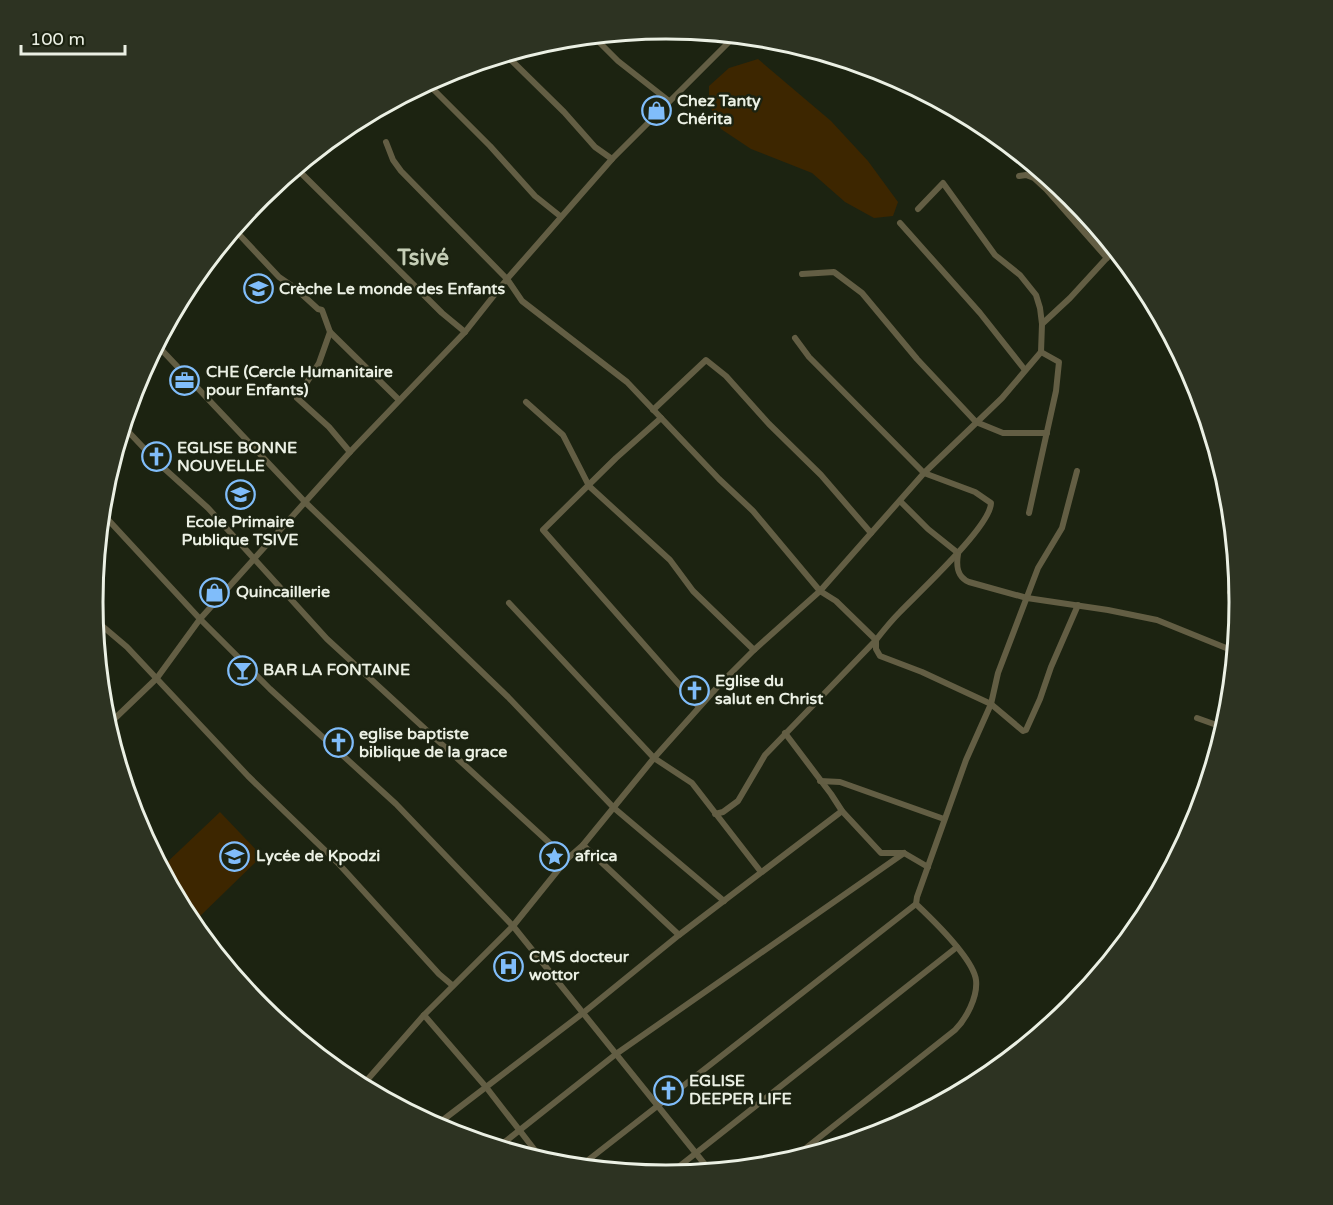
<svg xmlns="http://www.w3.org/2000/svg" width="1333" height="1205" viewBox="0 0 1333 1205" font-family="'Varela Round',sans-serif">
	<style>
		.green { fill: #3d2600 }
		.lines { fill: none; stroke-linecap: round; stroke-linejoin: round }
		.street { stroke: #635e44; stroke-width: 6 }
		.labels { text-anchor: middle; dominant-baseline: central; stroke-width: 5; stroke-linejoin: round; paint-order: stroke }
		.poi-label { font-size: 16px; font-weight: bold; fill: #ebf0e4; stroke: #1c2311; text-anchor: start }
		.district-label { font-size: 22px; font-weight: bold; fill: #c5ceb6; stroke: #1c2311 }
		.rim { fill: none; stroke: #ebf0e4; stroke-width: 3 }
	</style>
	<rect width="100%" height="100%" fill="#1c2311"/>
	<g class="green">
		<polygon points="758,59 831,121 868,161 898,202 893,216 874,218 845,202 812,173 751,149 721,129 709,104 709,86 729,68"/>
		<polygon points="220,812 262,856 194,922 184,911 161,868"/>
	</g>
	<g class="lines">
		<g class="street">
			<polyline points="593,36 618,61 669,101"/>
			<polyline points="505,54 564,112 595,147 612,159"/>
			<polyline points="427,83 490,146 535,196 560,216"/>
			<polyline points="386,142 393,160 401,171 507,279 522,301 627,382 719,479 753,511 820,591 836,601 876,640 765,755 738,801 723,812 715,814"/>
			<polyline points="296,168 442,313 465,332"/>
			<polyline points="1019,176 1026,175 1034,178 1046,189 1107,258"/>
			<polyline points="254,204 274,186"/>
			<polyline points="918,209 943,183 995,255 1020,275 1036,295 1040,308 1042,324"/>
			<polyline points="900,223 980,313 1025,370"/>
			<polyline points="234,229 279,277 295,288 318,309 322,310 330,332 399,400"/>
			<polyline points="802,274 834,272 862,293 917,359 976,422 1003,433 1047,433"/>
			<polyline points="330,332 319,363 297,398 329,427 350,452"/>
			<path d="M795 338 809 357 924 473 975 492 991 503C991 526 918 593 900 612 891 621 883 631 876 640V649L880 656 922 672 991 704 1023 731 1026 730 1040 699 1051 667 1078 605"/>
			<polyline points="157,345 306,503 508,697 614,808 724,901"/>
			<polyline points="526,402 563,435 589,486 670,560 693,591 754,650"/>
			<polyline points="653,410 706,360 726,376 769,424 821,475 871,533"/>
			<polyline points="661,418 616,458 543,530 699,707"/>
			<polyline points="123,426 157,462 208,508 327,639 567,859"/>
			<polyline points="900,501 928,529 958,553"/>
			<polyline points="101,512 200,619 270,689 396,804 513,926 711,1172"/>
			<polyline points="1029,513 1056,391 1059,362 1041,352"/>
			<path d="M958 554C956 566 957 577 969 582L1027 598 1108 610 1157 620 1236 652"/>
			<polyline points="1230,592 1240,595"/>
			<polyline points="509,603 654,758 692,783 761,872"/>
			<polyline points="94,619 127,647 248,776 337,862 439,974 452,985"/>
			<polyline points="1197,718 1225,728"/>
			<polyline points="107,726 157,678 200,619 350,452 465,332 507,279 612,159 736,35"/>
			<polyline points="785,733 831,794 842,811 881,853 904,853 928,867"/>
			<polyline points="820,781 840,782 944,819"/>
			<polyline points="583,845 679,935"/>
			<polyline points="424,1015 486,1087 544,1162"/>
			<polyline points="361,1087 424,1015 513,926 567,859 583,845 654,758 721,683 754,650 820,591 924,473 1002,398 1041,352 1042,324 1070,298 1115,249"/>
			<polyline points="435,1126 583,1013 679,935 842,811"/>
			<polyline points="497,1148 616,1054 904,853"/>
			<path d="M787 1163 955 1030C966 1019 978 997 976 980 973 958 933 920 916 904"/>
			<polyline points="578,1168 916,904 917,897 966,760 991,704 998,673 1038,568 1062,528 1077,471"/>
			<polyline points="667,1176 957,947"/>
		</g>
	</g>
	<defs>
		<symbol id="shop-ring" viewBox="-11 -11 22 22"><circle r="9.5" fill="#1c2311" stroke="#80bdfa" stroke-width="1.5"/><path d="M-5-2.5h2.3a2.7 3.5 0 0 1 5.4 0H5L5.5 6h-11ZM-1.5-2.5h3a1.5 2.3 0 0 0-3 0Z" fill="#80bdfa"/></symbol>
		<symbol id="school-ring" viewBox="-11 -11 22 22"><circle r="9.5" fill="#1c2311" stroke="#80bdfa" stroke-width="1.5"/><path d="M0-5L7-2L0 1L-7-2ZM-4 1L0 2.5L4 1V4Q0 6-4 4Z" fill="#80bdfa"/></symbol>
		<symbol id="office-ring" viewBox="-11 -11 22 22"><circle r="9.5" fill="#1c2311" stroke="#80bdfa" stroke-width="1.5"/><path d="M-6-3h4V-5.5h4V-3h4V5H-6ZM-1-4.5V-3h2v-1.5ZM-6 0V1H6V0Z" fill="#80bdfa"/></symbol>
		<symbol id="church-ring" viewBox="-11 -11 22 22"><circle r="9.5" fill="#1c2311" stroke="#80bdfa" stroke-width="1.5"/><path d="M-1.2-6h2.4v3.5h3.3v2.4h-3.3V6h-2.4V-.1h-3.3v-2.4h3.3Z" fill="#80bdfa"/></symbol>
		<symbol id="bar-ring" viewBox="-11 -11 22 22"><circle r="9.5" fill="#1c2311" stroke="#80bdfa" stroke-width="1.5"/><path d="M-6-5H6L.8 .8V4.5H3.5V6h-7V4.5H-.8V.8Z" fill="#80bdfa"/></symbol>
		<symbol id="sight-ring" viewBox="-11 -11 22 22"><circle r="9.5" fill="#1c2311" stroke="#80bdfa" stroke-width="1.5"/><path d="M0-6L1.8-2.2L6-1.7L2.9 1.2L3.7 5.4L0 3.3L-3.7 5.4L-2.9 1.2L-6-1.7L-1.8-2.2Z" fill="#80bdfa"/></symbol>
		<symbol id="hospital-ring" viewBox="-11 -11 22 22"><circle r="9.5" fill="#1c2311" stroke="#80bdfa" stroke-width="1.5"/><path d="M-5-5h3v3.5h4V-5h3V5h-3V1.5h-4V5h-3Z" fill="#80bdfa"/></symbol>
	</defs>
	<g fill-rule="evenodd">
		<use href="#shop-ring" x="640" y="94" width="33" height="33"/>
		<use href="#school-ring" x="242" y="272" width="33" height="33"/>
		<use href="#office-ring" x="168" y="364" width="33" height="33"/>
		<use href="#church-ring" x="140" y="440" width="33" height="33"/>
		<use href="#school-ring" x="224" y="478" width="33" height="33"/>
		<use href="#shop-ring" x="198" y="576" width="33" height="33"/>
		<use href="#bar-ring" x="226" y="654" width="33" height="33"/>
		<use href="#church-ring" x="678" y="674" width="33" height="33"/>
		<use href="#church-ring" x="322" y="726" width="33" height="33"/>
		<use href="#school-ring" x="218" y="840" width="33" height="33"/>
		<use href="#sight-ring" x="538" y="840" width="33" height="33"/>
		<use href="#hospital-ring" x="492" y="950" width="33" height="33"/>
		<use href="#church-ring" x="652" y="1074" width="33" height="33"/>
	</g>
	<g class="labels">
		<g class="poi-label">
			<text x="677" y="101">Chez Tanty<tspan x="677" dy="18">Chérita</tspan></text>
			<text x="279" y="289">Crèche Le monde des Enfants</text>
			<text x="206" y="372">CHE (Cercle Humanitaire<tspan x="206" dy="18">pour Enfants)</tspan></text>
			<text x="177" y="448">EGLISE BONNE<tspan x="177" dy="18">NOUVELLE</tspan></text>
			<text x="240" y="522" text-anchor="middle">Ecole Primaire<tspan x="240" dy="18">Publique TSIVE</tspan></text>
			<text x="236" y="592">Quincaillerie</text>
			<text x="263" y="670">BAR LA FONTAINE</text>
			<text x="715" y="681">Eglise du<tspan x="715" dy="18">salut en Christ</tspan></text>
			<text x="359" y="734">eglise baptiste<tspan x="359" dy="18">biblique de la grace</tspan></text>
			<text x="256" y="856">Lycée de Kpodzi</text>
			<text x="575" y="856">africa</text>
			<text x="529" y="957">CMS docteur<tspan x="529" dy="18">wottor</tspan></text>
			<text x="689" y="1081">EGLISE<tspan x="689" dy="18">DEEPER LIFE</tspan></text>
		</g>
		<g class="district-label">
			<text x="423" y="258">Tsivé</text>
		</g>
	</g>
	<path d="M0 0H1333V1205H0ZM103 602a563 563 0 1 1 1126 0a563 563 0 1 1-1126 0Z" fill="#2d3322" fill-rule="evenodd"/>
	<path class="rim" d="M103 602a563 563 0 1 1 1126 0a563 563 0 1 1-1126 0Z"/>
	<path d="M21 45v9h104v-9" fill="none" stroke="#ebf0e4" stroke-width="3"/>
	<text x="30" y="45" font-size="18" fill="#ebf0e4" stroke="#1c2311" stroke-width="4.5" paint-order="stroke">100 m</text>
</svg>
